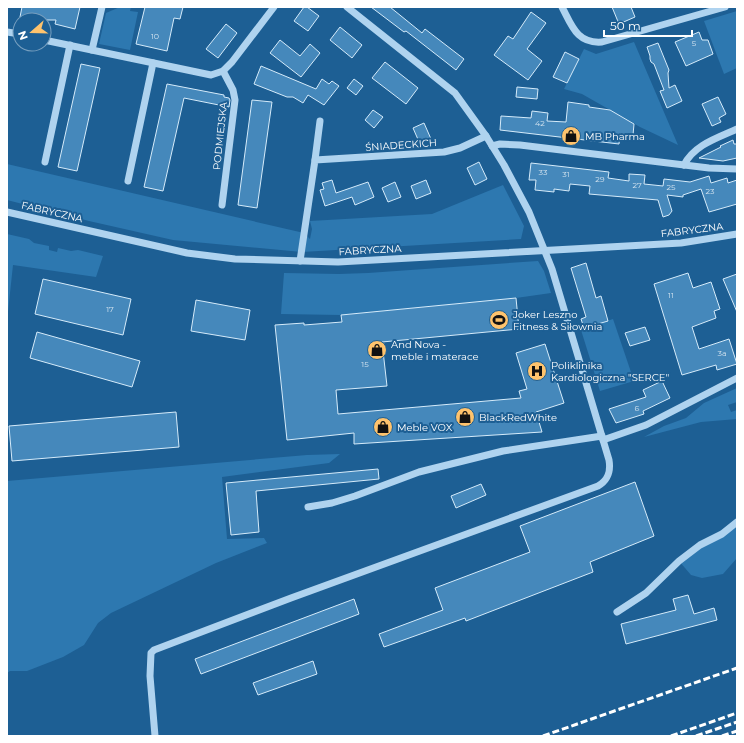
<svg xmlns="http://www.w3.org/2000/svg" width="744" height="743" viewBox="0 0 744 743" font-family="Montserrat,sans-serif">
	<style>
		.green { fill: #2d78b0 }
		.building { fill: #4588bb; stroke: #d5ebfa }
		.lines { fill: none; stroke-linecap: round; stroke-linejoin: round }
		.minor { stroke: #afd3ef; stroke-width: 7 }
		.rail { stroke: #fff; stroke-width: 3; stroke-dasharray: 7 3; stroke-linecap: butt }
		.labels { text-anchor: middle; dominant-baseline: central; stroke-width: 4; stroke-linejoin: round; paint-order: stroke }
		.number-label { font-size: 8px; fill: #d0e1ee }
		.street-label { font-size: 10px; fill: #fff; stroke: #1d5f94 }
		.poi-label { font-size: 10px; fill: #fff; stroke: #1d5f94; text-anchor: start }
	</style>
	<rect width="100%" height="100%" fill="#1d5f94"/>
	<g class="green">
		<polygon points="120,7 131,7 130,11 138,12 130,50 99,44 106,13"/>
		<polygon points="737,11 737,68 724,74 704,21"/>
		<polygon points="634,42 678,145 640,127 582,94 564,89 584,49 596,54"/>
		<polygon points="7,164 304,233 310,239 312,229 310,221 432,214 503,185 524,226 521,239 302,252 173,240 89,221 7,200"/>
		<polygon points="7,234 29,239 34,243 49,246 49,250 57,252 58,248 71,251 78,250 103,256 96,277 13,265 7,321"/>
		<polygon points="538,261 544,271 551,293 516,298 341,315 281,314 284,273 339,274 368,273"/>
		<polygon points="613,319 634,381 600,391 581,330"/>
		<polygon points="737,388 737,402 728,405 731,412 737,410 737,419 701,422 644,437 664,426 686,418 704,403"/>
		<polygon points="340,454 329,463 222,477 227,539 264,538 267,543 216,563 111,613 98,623 84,645 63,657 27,671 10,671 7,673 7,481 307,455"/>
		<polygon points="737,522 737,558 723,574 702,578 691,575 679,561"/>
	</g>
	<g class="building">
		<polygon points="22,7 80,7 75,29 55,24 56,20 34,20 20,17"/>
		<polygon points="145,7 183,7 180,19 174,18 167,51 136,44"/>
		<polygon points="304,7 307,7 319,16 308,31 294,21"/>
		<polygon points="371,7 390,7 422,33 425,29 464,59 456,70 406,31 404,32"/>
		<polygon points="612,7 631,7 635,17 619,24"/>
		<polygon points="531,12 546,23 527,49 542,61 528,80 494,55 508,36 513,39"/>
		<polygon points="226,24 237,33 218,58 206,49"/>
		<polygon points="340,27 362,45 352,58 330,40"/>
		<polygon points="699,32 702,40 708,40 713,54 686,66 675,42"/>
		<polygon points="280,40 300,56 310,44 320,53 301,77 270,53"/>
		<polygon points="658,43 669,70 668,73 669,88 675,85 682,101 667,108 660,91 664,90 654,64 651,62 650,59 650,56 647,47"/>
		<polygon points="565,52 579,59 567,83 553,77"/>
		<polygon points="385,62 418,88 406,104 372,78"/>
		<polygon points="81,64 100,68 77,171 58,167"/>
		<polygon points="261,66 316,89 322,79 329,84 332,81 339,86 324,105 308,95 303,103 293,97 287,97 254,84"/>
		<polygon points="354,79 363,86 356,95 347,88"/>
		<polygon points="167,84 224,95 224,97 229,98 230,100 229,107 184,98 163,191 144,187"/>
		<polygon points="517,87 538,89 537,99 516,97"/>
		<polygon points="718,97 726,114 719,118 721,122 712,126 702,104"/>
		<polygon points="252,100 272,102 257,208 238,205"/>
		<polygon points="568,102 589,105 589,107 610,110 634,124 633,135 620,134 619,144 500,130 501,116 531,118 532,111 548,113 547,121 566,122"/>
		<polygon points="373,110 383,117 374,128 365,120"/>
		<polygon points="424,123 431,139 420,144 413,128"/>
		<polygon points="733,140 734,144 737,144 737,158 723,161 699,158 721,147 720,146"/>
		<polygon points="479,162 487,179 475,185 467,168"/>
		<polygon points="531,163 609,172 608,178 629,181 629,174 645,175 644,184 663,186 664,179 690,182 709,176 711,183 727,178 728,183 737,180 737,204 709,212 701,189 683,195 683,197 667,195 672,211 669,215 663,217 658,200 589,194 590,186 570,184 569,191 554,189 554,192 535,190 536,180 529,180"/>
		<polygon points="332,180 336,193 368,182 374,197 355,205 352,197 325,206 320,190 324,189 322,183"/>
		<polygon points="426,180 431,193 416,199 411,186"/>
		<polygon points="395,182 401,197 388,202 382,188"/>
		<polygon points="586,263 596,298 601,296 608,321 584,328 581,319 586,317 571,268"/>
		<polygon points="688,273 693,288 711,282 720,309 714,311 716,318 692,327 699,349 729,339 737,364 717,370 716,365 682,375 654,284"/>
		<polygon points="737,274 737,312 723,279"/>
		<polygon points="43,279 131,299 123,335 35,314"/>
		<polygon points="516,298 519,329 382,342 387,386 336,390 338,414 521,398 519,391 527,389 516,353 545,344 564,403 536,412 542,432 354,444 354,433 287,440 275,325 304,323 304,325 342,322 341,315"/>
		<polygon points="196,300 250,310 245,340 191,331"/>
		<polygon points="645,327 650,340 630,346 625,333"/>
		<polygon points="37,332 140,361 132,387 30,358"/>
		<polygon points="662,381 670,398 643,411 644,414 616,423 609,409 646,397 643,390"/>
		<polygon points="176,412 179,447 12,461 9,426"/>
		<polygon points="378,469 379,479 256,491 259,532 231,535 226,483"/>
		<polygon points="635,482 654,536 590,562 593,572 466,621 465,618 384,647 379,634 443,610 435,588 530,552 520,526"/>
		<polygon points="481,484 486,495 456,508 451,496"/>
		<polygon points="688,595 694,614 714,608 717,620 626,644 621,624 676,610 673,599"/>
		<polygon points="354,599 359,614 201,674 195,659"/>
		<polygon points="313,661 317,674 258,695 253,683"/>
	</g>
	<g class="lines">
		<g class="minor">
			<path d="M562 7C572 26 577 44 602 42L725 7"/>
			<polyline points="7,32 20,34"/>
			<polyline points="44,40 211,75 223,71 232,62 274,7"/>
			<polyline points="92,50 102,7"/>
			<polyline points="492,146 500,144 520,145 709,168 737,169"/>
			<polyline points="315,160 320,121"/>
			<polyline points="45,162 70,45"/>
			<path d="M684 165C694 145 717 138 737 129"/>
			<polyline points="128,181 153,63"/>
			<polyline points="222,205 235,100 233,90 223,71"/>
			<polyline points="7,212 187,253 235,259 338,262 681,243 737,234"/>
			<polyline points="300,261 315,160 444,152 460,148 486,136"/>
			<polyline points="603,440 646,425 737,378"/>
			<polyline points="308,507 332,503 355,496 419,472 503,451 602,436"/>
			<polyline points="617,612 646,593 679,561 700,545 722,534 737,522"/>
			<path d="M155 736 150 676 151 653 154 650 291 598 598 486C608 480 611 472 609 460L552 269 529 212 504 165 486 136 455 93 347 7"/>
		</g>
		<g class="rail">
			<polyline points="543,736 737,668"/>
			<polyline points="671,736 737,713"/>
			<polyline points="696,736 737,722"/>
			<polyline points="722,736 737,731"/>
		</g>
	</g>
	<defs>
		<symbol id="shop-disc" viewBox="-11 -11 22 22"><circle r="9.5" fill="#fec36d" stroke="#1d5f94"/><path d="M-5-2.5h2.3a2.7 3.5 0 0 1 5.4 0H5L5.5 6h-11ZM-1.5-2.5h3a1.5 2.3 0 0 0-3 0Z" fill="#111"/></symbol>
		<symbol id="stadium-disc" viewBox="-11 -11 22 22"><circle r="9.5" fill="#fec36d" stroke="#1d5f94"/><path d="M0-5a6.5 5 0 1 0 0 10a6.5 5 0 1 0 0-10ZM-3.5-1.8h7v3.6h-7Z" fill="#111"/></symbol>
		<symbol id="hospital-disc" viewBox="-11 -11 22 22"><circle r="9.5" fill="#fec36d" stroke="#1d5f94"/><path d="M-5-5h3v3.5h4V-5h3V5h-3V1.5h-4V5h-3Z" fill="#111"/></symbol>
	</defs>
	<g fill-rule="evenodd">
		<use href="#shop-disc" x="560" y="125" width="22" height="22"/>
		<use href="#stadium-disc" x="488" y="309" width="22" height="22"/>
		<use href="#shop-disc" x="366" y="339" width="22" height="22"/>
		<use href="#hospital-disc" x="526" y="360" width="22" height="22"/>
		<use href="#shop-disc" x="454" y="406" width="22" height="22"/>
		<use href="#shop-disc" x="372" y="416" width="22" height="22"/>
	</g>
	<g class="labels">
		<g class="number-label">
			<text x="155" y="36">10</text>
			<text x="694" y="43">5</text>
			<text x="540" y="123">42</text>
			<text x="543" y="172">33</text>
			<text x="566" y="174">31</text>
			<text x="600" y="179">29</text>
			<text x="637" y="185">27</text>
			<text x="671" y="187">25</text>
			<text x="710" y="191">23</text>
			<text x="671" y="295">11</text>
			<text x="110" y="309">17</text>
			<text x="722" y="353">3a</text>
			<text x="365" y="364">15</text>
			<text x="637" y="408">6</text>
		</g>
		<g class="street-label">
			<text transform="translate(220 136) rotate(-84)">PODMIEJSKA</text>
			<text transform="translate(401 145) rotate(-4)">ŚNIADECKICH</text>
			<text transform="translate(52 212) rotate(13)">FABRYCZNA</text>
			<text transform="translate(692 230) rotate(-7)">FABRYCZNA</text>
			<text transform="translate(370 250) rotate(-3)">FABRYCZNA</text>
		</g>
		<g class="poi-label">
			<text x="585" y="136">MB Pharma</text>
			<text x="513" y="314">Joker Leszno<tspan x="513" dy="12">Fitness &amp; Siłownia</tspan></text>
			<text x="391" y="344">And Nova -<tspan x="391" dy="12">meble i materace</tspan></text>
			<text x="551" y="365">Poliklinika<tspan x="551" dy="12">Kardiologiczna "SERCE"</tspan></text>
			<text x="479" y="417">BlackRedWhite</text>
			<text x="397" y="427">Meble VOX</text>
		</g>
	</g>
	<rect width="744" height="743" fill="none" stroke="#ffffff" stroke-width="16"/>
	<g transform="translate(32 32) rotate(250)"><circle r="19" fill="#1d5f94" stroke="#779fbf"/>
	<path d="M0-3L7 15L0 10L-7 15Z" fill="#fec36d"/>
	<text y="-6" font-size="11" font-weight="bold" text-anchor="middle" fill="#ffffff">N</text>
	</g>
	<path d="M604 30v6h88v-6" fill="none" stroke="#ffffff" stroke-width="2"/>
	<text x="610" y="30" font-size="12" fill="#ffffff" stroke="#1d5f94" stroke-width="3" paint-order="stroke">50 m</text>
</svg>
